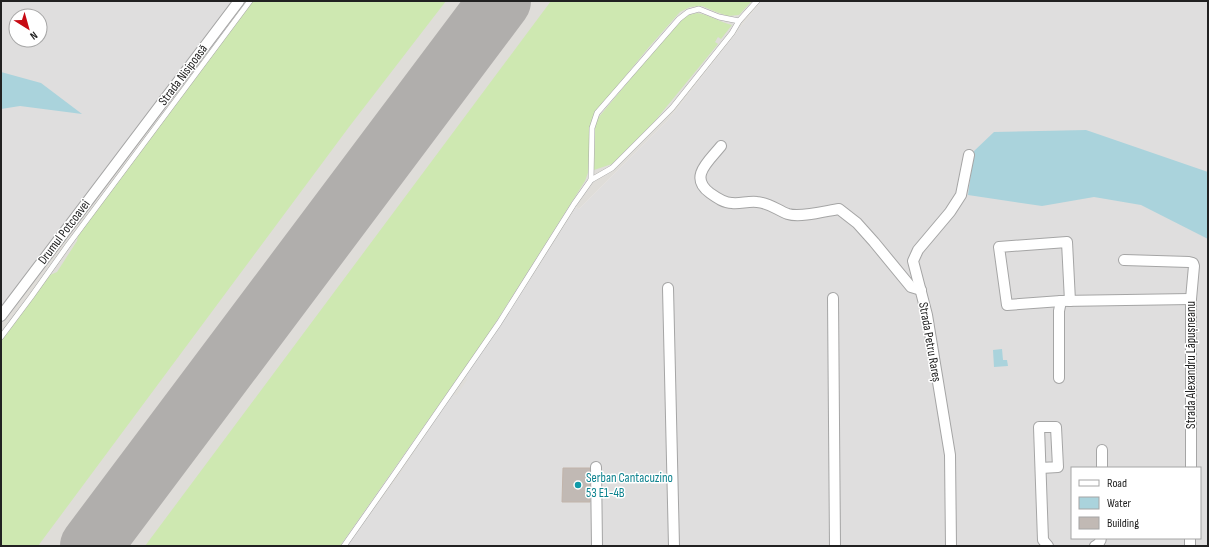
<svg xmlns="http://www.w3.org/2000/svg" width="1209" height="547" viewBox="0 0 1209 547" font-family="'Sofia Sans Condensed',sans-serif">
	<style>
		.residential { fill: #dfdede; fill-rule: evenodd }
		.airport { fill: #dfddd9 }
		.grass { fill: #cee8b1 }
		.water { fill: #aad3dc }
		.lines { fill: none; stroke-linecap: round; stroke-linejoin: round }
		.runway { stroke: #b0aeac; stroke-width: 62 }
		.building { fill: #c1b9b4; stroke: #c2b4aa }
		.service-casing { stroke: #a5a5a5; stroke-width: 6 }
		.minor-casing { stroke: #a5a5a5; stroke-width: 12 }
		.service { stroke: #fff; stroke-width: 5 }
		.minor { stroke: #fff; stroke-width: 10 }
		.culture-dot { fill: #0f9aa8; stroke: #fff; stroke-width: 1.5 }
		.labels { text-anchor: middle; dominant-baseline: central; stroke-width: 3; stroke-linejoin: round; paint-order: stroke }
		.street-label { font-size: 13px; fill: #212121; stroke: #fff }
		.culture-label { font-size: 13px; fill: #0d838f; stroke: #fff; text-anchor: start }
	</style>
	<rect width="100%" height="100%" fill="#f0ede8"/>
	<g class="residential">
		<path d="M1 1H243L1 324ZM16 16H40V40H16Z"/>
		<path d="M761 1H1208V546H347L465 375 576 207 579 209 668 120ZM1072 468H1200V538H1072Z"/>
	</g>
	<polygon class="airport" points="243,1 761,1 668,120 579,209 576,207 530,280 465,375 467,380 457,395 452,395 399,475 347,546 1,546 1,324"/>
	<g class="grass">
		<polygon points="253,1 446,1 349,127 38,546 1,546 1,340 50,275 57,272 77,241 78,235"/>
		<polygon points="551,1 752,1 739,15 728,16 716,12 702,6 690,7 680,12 649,47 596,112 589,170 585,181 489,333 340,546 145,546"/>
		<path d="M697 13C710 15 720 22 732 25L721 39 718 37 715 42 718 44 654 122 612 164 594 170 595 128 598 118 677 23 685 16Z"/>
	</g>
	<g class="water">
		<polygon points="1,72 41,83 82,114 20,106 1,109"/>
		<polygon points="1086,130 1208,172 1208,239 1141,205 1094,197 1042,206 968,195 974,151 994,132"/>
		<polygon points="1002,349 1003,360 1007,360 1008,366 994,367 993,350"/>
	</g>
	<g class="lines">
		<polyline class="runway" points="91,546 500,1"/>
	</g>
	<polygon class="building" points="563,468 590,468 590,502 562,502"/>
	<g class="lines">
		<defs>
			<g id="service">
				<polyline points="591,180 592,128 597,113 679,19 688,12 699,9 719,17 739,21"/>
				<polyline points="1,337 31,297 68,245 250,1"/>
				<polyline points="344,546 398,469 499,323 574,204 591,180 612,168 672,108 732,33 739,21 757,1"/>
			</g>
			<g id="minor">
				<path d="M721 146C709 161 688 177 710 193 717 198 724 203 732 203 740 204 748 201 757 202 770 203 777 210 788 214 800 218 826 211 839 209L857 223 874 242 911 287 921 290"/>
				<polyline points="1124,260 1189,262 1193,263 1194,266 1191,299 1191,468"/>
				<polyline points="668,288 674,546"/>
				<polyline points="833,298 835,546"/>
				<polyline points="1061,301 1007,305 999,247 1067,242 1070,301"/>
				<polyline points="1,316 239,1"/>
				<polyline points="1059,378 1059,311 1061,301 1191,299"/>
				<polyline points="596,467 597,546"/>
				<polyline points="1041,468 1058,467 1056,427 1039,427 1043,540 1048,546"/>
				<polyline points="1102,468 1102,450"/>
				<polyline points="951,546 950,455 927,315 913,261 918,250 950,212 961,195 969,155"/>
				<path d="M1095 546C1098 545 1101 541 1101 538"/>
				<polyline points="1190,546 1190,538"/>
			</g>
		</defs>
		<use href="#service" class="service-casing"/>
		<use href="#minor" class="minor-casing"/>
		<use href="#service" class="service"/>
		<use href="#minor" class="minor"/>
	</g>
	<circle class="culture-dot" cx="578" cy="485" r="4"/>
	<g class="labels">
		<g class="street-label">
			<text transform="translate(183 75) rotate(-53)">Strada Nisipoasă</text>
			<text transform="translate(64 232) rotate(-53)">Drumul Potcoavei</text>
			<text transform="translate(930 342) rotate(80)">Strada Petru Rareș</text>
			<text transform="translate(1191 365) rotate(-90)">Strada Alexandru Lăpușneanu</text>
		</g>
		<g class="culture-label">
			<text x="586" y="478">Serban Cantacuzino<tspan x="586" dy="15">53 E1-4B</tspan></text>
		</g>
	</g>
	<rect width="1209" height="547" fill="none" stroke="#212121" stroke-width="4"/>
	<rect x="1071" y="467" width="130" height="72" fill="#ffffff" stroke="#a6a6a6"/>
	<rect x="1079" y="480" width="20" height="6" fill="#ffffff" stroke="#a6a6a6"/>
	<text x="1107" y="487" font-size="12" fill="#212121">Road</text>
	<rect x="1079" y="497" width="20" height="12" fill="#aad3dc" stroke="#a6a6a6"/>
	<text x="1107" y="507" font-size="12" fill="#212121">Water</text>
	<rect x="1079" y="517" width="20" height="12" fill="#c1b9b4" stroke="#a6a6a6"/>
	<text x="1107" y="527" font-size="12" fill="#212121">Building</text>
	<g transform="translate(28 28) rotate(143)"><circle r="19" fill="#ffffff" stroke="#a6a6a6"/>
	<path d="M0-3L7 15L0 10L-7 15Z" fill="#c70a13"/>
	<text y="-6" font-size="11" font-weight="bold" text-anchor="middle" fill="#212121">N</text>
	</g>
</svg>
